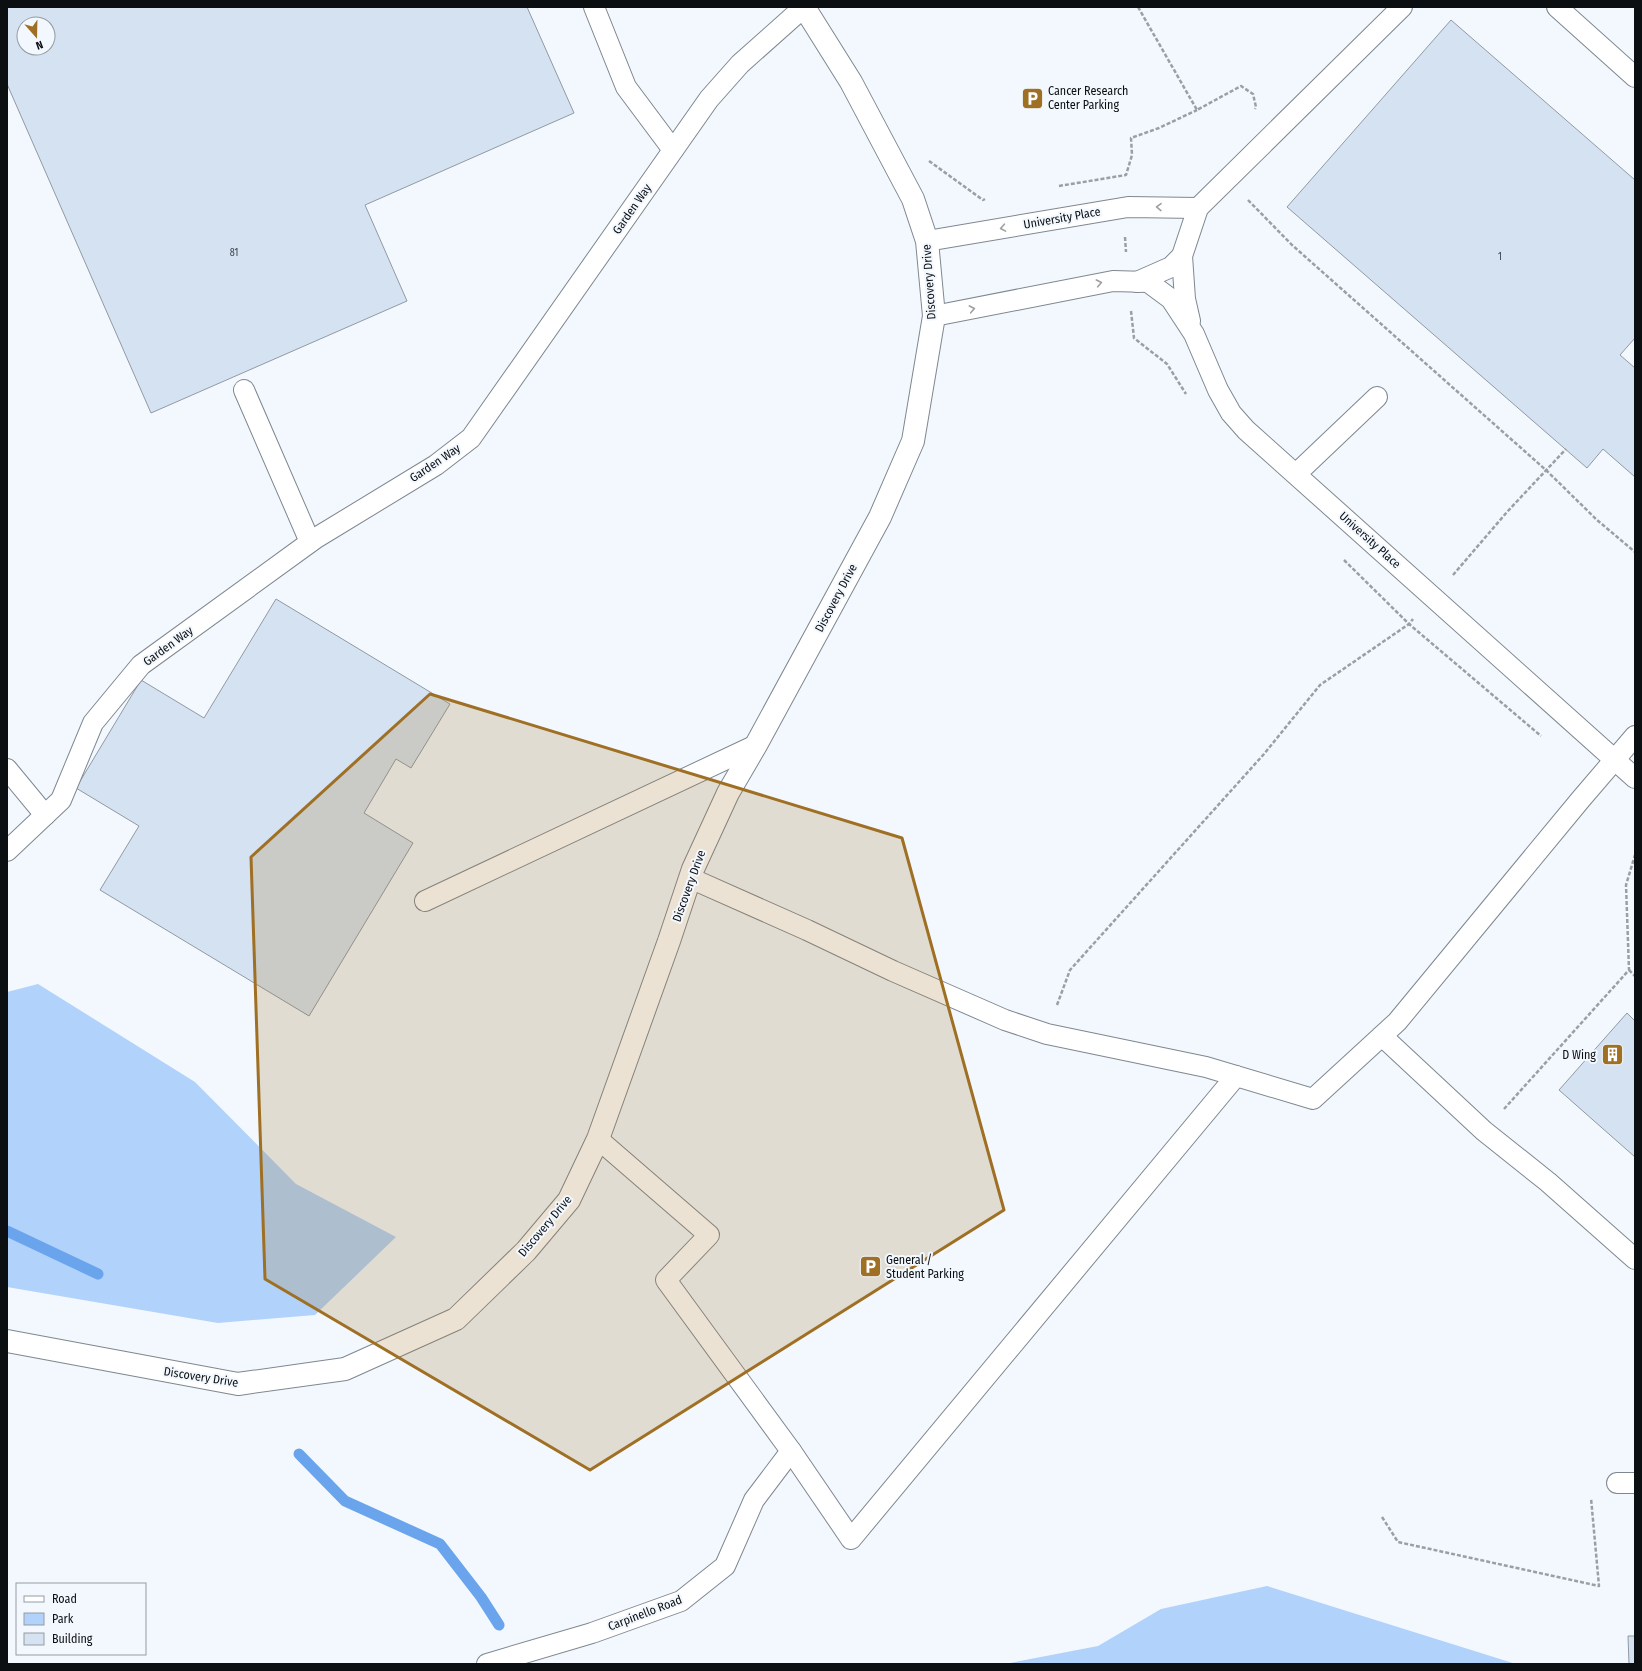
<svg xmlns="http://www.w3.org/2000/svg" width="1642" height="1671" viewBox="0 0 1642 1671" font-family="'Fira Sans Condensed',sans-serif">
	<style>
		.green { fill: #b1d2fb }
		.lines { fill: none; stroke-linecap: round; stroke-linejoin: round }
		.stream { stroke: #69a4ec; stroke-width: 11 }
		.building { fill: #d5e2f1; stroke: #9199a2; fill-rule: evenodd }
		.service-casing { stroke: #7f8790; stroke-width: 22 }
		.minor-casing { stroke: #7f8790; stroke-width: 24 }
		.path { stroke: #9a9fa3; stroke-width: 2.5; stroke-dasharray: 4 2; stroke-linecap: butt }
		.service { stroke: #fff; stroke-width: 20 }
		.minor { stroke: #fff; stroke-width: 22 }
		.oneway { stroke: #9e9fa0 }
		.marked { fill: #9f6f23; fill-opacity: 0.2; stroke: #9f6f23; stroke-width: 3; stroke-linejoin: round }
		.labels { text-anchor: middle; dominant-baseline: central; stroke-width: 4; stroke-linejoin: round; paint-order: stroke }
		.number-label { font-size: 10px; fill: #3e444a }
		.poi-label { font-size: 12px; fill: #0c0f12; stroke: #f2f8fe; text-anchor: start }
		.street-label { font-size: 12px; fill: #0c0f12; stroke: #f2f8fe }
	</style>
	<rect width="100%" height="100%" fill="#f2f8fe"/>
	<g class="green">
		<polygon points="38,984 195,1082 296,1184 396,1237 315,1315 218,1323 7,1287 7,992"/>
		<polygon points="1267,1586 1516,1664 1005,1664 1098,1646 1161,1609"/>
	</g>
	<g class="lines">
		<g class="stream">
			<polyline points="7,1231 98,1274"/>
			<polyline points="299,1454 345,1501 440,1544 481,1597 499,1625"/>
		</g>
	</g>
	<g class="building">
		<path d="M7 7H527L574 113 365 205 407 301 151 413 7 84ZM24 24H48V48H24Z"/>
		<polygon points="1451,20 1635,180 1635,338 1620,355 1635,368 1635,477 1603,449 1587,468 1287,207"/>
		<polygon points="276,599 450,704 411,768 396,759 364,813 413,843 309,1016 100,890 139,826 76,788 141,680 204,718"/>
		<polygon points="1627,1013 1635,1021 1635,1157 1559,1090"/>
		<polygon points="1628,1636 1635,1636 1635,1664 1629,1664"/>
	</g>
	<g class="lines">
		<defs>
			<g id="service">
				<polyline points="594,7 626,87 673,150"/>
				<polyline points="1557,7 1635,77"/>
				<polyline points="927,241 1128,207 1198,208"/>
				<polyline points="1137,282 1171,267 1182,256"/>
				<polyline points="934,316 1113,281 1148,282 1171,299 1194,334 1218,390 1231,413 1246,430 1635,778"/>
				<polyline points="1190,321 1185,299 1182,256 1198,208 1402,7"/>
				<polyline points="244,390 310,542"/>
				<polyline points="1296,474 1377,397"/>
				<polyline points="7,769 45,815"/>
				<polyline points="7,851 61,800 93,723 141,665 316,538 436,465 471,438 709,99 740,64 804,7"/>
				<polyline points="690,878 807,930 893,971 1005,1020 1047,1034 1206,1067 1313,1099 1397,1022 1581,799 1635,736"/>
				<polyline points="425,901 756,745"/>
				<polyline points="1382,1036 1484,1131 1548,1182 1635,1259"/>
				<polyline points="791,1451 851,1539 1236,1076"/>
				<polyline points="1617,1483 1635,1483"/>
				<polyline points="487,1664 592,1633 681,1601 725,1566 754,1500 791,1451 666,1280 709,1235 598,1139"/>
			</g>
			<polyline id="minor" points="7,1341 238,1384 345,1369 456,1319 526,1251 569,1200 598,1139 669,941 693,869 728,793 756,745 880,517 913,441 934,316 927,241 913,199 851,82 804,7"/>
		</defs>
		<use href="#service" class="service-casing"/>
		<use href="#minor" class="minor-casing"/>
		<g class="path">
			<polyline points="1138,7 1197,110 1241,86 1253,94 1256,107 1255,109"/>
			<polyline points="929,161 983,200 985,199"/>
			<polyline points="1059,186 1126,175 1132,155 1131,138 1159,128 1197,110"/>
			<polyline points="1248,200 1292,245 1547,471 1597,520 1635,552"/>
			<polyline points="1125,237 1126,252"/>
			<polyline points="1131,311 1134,338 1167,364 1186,394"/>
			<polyline points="1344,560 1409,624 1541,736"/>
			<polyline points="1453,575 1507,512 1566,449"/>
			<polyline points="1629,970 1635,976"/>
			<polyline points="1057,1005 1070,970 1264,754 1320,685 1409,624 1413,619"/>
			<polyline points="1504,1109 1629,970 1626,885 1635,855"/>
			<polyline points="1382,1517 1398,1542 1599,1586 1591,1498"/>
		</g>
		<use href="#service" class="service"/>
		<use href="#minor" class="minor"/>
	</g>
	<defs><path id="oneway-chevron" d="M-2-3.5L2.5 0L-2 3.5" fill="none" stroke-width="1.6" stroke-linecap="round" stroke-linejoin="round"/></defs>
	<g class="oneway">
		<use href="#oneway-chevron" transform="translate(1159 207) rotate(-179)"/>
		<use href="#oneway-chevron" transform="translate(1003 228) rotate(170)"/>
		<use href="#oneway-chevron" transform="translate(1099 283) rotate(-11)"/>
		<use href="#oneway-chevron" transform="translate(972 309) rotate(-11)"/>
	</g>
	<path class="marked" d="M430 694 902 838 1004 1210 590 1470 265 1279 251 857Z"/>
	<defs>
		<symbol id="parking-square" viewBox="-11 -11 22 22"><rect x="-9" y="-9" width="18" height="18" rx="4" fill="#9f6f23" stroke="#f2f8fe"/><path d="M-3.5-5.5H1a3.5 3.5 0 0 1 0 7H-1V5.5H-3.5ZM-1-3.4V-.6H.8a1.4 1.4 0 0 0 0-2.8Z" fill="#fff"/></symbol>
		<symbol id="building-square" viewBox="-11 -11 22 22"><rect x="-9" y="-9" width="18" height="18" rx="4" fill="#9f6f23" stroke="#f2f8fe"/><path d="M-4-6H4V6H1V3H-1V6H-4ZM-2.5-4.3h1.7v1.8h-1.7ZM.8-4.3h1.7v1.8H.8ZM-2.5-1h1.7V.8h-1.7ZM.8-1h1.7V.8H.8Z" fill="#fff"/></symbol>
	</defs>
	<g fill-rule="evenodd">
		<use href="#parking-square" x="1020" y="86" width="25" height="25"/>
		<use href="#building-square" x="1600" y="1042" width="25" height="25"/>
		<use href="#parking-square" x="858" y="1254" width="25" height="25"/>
	</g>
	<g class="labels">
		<g class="number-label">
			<text x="234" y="253">81</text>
			<text x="1500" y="257">1</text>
		</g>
		<g class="poi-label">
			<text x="1048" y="91">Cancer Research<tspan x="1048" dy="14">Center Parking</tspan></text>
			<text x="1596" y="1055" text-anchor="end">D Wing</text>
			<text x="886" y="1260">General /<tspan x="886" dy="14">Student Parking</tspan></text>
		</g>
		<g class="street-label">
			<text transform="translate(632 209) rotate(-55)">Garden Way</text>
			<text transform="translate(1062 218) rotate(-10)">University Place</text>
			<text transform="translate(929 282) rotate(-94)">Discovery Drive</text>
			<text transform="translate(435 463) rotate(-34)">Garden Way</text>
			<text transform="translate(1370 540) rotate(42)">University Place</text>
			<text transform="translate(836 598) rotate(-62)">Discovery Drive</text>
			<text transform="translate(168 646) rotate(-36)">Garden Way</text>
			<text transform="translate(689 886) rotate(-70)">Discovery Drive</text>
			<text transform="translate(545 1226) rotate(-50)">Discovery Drive</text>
			<text transform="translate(201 1377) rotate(9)">Discovery Drive</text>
			<text transform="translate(645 1613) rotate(-21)">Carpinello Road</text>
		</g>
	</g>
	<rect width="1642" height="1671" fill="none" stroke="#0c0f12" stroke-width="16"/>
	<rect x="16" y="1583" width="130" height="72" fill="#f2f8fe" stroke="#969ba0"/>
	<rect x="24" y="1596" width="20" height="6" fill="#ffffff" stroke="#969ba0"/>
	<text x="52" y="1603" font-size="12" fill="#0c0f12">Road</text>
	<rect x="24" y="1613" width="20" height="12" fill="#b1d2fb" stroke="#969ba0"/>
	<text x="52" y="1623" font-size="12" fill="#0c0f12">Park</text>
	<rect x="24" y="1633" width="20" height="12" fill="#d5e2f1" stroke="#969ba0"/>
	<text x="52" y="1643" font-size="12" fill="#0c0f12">Building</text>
	<g transform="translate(36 36) rotate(160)"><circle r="19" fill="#f2f8fe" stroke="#969ba0"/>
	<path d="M0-3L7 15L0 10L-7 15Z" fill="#9f6f23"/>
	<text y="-6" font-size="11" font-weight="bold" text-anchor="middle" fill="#0c0f12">N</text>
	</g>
</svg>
